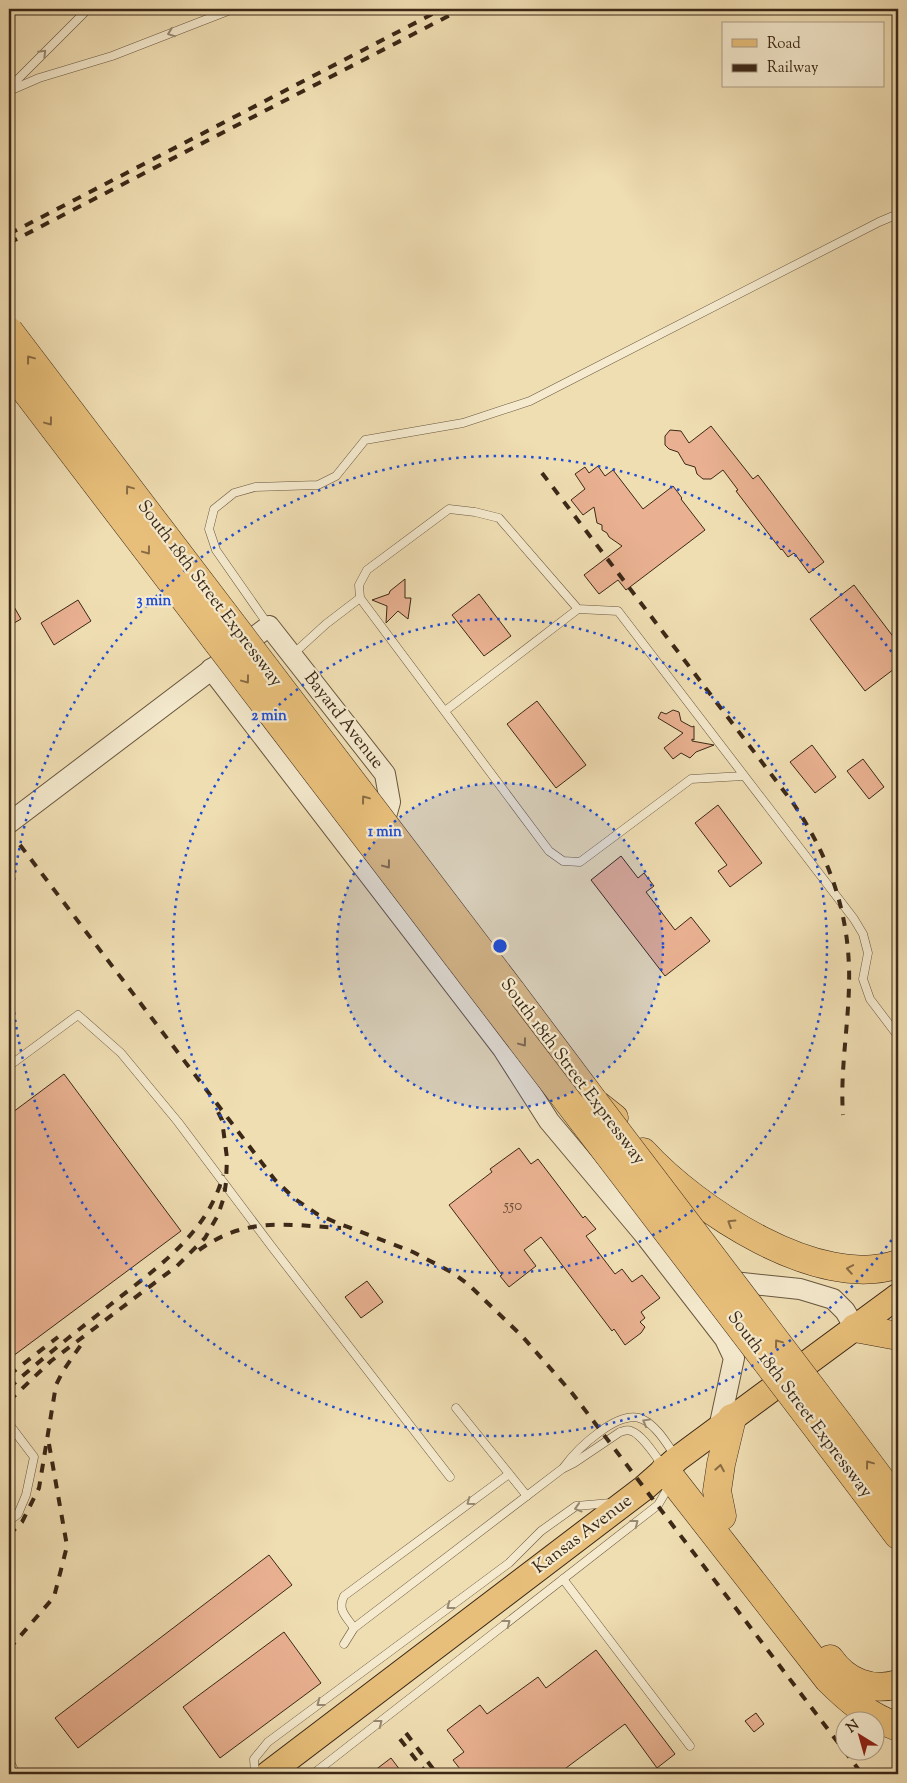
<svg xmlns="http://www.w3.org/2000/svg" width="907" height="1783" viewBox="0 0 907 1783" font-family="'Sorts Mill Goudy',serif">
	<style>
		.building { fill: #e9b191; stroke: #3b2817 }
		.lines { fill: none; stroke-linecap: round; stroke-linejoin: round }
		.service-casing { stroke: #68563e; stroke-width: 9 }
		.tertiary-casing { stroke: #68563e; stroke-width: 22 }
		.primary-casing { stroke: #3b2817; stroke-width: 27 }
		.motorway-casing { stroke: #3b2817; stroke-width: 29 }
		.service { stroke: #f5eace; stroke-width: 8 }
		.tertiary { stroke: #f5eace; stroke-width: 20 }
		.primary { stroke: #e8bf7a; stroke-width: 25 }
		.motorway { stroke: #e8bf7a; stroke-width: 28 }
		.rail { stroke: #3b2817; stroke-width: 4; stroke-dasharray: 9 9; stroke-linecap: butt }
		.motorway-bridge-casing { stroke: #3b2817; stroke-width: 29; stroke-linecap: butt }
		.motorway-bridge { stroke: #e8bf7a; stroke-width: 28 }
		.oneway { stroke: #988972 }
		.oneway2 { stroke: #896c44 }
		.ring { fill: none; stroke: #1d4ed8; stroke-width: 2.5; stroke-dasharray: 2.5 5 }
		.labels { text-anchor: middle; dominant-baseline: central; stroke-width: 4.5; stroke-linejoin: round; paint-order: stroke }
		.number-label { font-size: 15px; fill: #664a36 }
		.street-label { font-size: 18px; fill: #3b2817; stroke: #f5eace }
		.centre { fill: #1d4ed8; stroke: #f5eace; stroke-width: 2.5 }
		.ring-label { font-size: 15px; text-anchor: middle; font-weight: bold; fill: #1d4ed8; stroke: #f5eace; stroke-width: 4.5; stroke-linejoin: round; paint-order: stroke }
	</style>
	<rect width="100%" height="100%" fill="#f0deb3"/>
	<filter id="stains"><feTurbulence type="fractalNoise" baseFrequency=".004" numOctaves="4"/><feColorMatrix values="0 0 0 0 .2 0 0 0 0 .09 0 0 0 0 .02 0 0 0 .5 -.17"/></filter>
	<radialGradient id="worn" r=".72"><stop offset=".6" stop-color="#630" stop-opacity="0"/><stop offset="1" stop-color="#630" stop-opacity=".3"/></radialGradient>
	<g class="building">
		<polygon points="711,426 753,479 758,475 824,562 809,573 794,553 788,557 782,549 781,550 736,491 738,490 723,470 711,479 703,479 697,474 695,467 685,464 678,452 669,449 665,445 665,436 670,430 681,431 689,443"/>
		<polygon points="598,466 605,476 613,470 643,509 673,486 682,498 681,499 705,530 626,590 618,580 599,594 584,575 622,546 609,537 607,533 602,530 602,525 597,523 594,507 583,515 571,500 585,489 575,474 585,467 589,473"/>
		<polygon points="405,579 405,598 411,598 408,619 398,611 386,623 387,606 372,600 389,594 390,591"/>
		<polygon points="854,585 898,643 898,666 865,691 810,619"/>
		<polygon points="479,594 511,636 484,656 452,615"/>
		<polygon points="9,598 21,619 9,626"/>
		<polygon points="78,600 91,621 54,645 41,623"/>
		<polygon points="537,701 586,765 556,788 507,724"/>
		<polygon points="673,710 679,712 681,721 692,727 694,726 694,740 692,739 692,741 714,745 696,752 690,758 681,753 673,759 664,748 683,733 658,718 661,712 666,714"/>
		<polygon points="812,745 836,777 815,793 790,762"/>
		<polygon points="863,759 884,787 869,799 847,771"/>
		<polygon points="718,805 762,863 730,887 718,871 727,865 695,823"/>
		<polygon points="621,856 638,878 644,873 654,886 646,892 675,930 691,917 710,941 665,976 591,880"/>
		<polygon points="64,1074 181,1231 9,1359 9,1115"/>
		<polygon points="519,1148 531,1164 538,1159 583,1218 585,1216 596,1229 586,1236 615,1274 622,1269 632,1282 642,1275 660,1298 641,1312 645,1318 640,1322 645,1327 641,1333 625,1345 614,1329 612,1331 541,1237 524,1250 536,1266 509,1287 500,1276 502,1275 449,1205 492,1172 490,1169"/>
		<polygon points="367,1281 383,1302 361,1318 345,1297"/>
		<polygon points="269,1555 292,1585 78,1748 55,1718"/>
		<polygon points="284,1632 321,1683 220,1758 183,1707"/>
		<polygon points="596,1650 675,1754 657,1768 625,1724 558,1774 464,1774 453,1760 464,1752 447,1730 480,1705 487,1714 538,1677 546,1688"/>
		<polygon points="756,1713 764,1724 754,1732 745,1721"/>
		<polygon points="391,1758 403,1774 370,1774"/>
	</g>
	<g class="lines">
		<defs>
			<g id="service">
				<polyline points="9,88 88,9"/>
				<polyline points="9,91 39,78 112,56 233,9"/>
				<polyline points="269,626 216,550 209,529 214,509 234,493 255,487 318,485 336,476 365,440 463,423 530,401 879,222 898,214"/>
				<polyline points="292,655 326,624 360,598"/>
				<polyline points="445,711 578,609"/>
				<polyline points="743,776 691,779 580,862 563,861 549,851 360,598 359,585 367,570 449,509 475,512 499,518 578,609 618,611 854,919 863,934 868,953 863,979 870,999 898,1036"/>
				<polyline points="9,1066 78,1015 121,1053 178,1122 272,1247 450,1477"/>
				<polyline points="456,1408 527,1496"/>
				<polyline points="9,1424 34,1457 26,1495 18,1514 9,1521"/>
				<path d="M564 1467C577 1449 618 1409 642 1419 657 1426 667 1444 676 1457"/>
				<polyline points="563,1579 690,1746"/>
				<path d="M354 1628C346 1616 337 1610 344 1596L509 1474"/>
				<path d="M344 1644 354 1628 562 1469 574 1463 620 1432C624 1431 627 1429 631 1431 642 1434 656 1457 663 1466"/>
				<polyline points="9,1760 16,1774"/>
				<polyline points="255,1774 254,1759 268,1742 509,1563 541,1531 576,1506 611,1503"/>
				<polyline points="313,1774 658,1505 668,1488 667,1485"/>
			</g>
			<g id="tertiary">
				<polyline points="211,669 503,1049 549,1121 643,1233 725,1339 734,1358 719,1428"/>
				<polyline points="9,823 269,626 385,774 390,802 383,827 387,832"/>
				<polyline points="724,1281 800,1289 833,1299 845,1311 855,1328"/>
			</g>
			<polyline id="primary" points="268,1774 644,1488 677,1459 898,1296"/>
			<g id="motorway">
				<polyline points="511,991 595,1103 614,1118"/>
				<path d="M643 1152C695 1209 819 1292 898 1264"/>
				<polyline points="855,1328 898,1336"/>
				<polyline points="839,1424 896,1500"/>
				<polyline points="821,1433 898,1535"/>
				<path d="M665 1470 828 1679C850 1701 868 1716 898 1727"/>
				<polyline points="722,1516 717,1491 721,1464 732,1418"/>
				<path d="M830 1659C846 1682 871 1692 898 1684"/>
			</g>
		</defs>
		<use href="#service" class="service-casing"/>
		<use href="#tertiary" class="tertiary-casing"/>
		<use href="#primary" class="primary-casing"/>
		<use href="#motorway" class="motorway-casing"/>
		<use href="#service" class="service"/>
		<use href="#tertiary" class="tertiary"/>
		<use href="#primary" class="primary"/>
		<use href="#motorway" class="motorway"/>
		<g class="rail">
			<polyline points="9,234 442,9"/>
			<polyline points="9,243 462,9"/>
			<path d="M542 473 793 803C831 859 851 918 849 986 848 1029 840 1072 843 1115"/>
			<polyline points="20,845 275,1180 295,1199 317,1214 335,1222 413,1252 453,1273 469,1285 522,1336 572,1393 862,1774"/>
			<path d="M199 1250C247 1216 286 1225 341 1228"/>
			<polyline points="9,1375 58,1337"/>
			<path d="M9 1388C41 1359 76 1332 110 1305 155 1269 208 1234 223 1175"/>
			<polyline points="9,1401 51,1361 177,1266 205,1238 218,1215 224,1197 226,1182 227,1158 222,1120 217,1110"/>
			<polyline points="9,1535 22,1522 39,1488 56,1385 63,1371 85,1339"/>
			<polyline points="9,1649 54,1597 67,1546 49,1444"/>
			<polyline points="406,1733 437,1774"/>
			<polyline points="400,1739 427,1774"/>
		</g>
		<defs>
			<g id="motorway-bridge">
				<polyline points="9,331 511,991"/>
				<polyline points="9,369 821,1433"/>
				<polyline points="595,1103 839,1424"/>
			</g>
		</defs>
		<use href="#motorway-bridge" class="motorway-bridge-casing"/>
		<use href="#motorway-bridge" class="motorway-bridge"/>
	</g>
	<defs><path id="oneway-chevron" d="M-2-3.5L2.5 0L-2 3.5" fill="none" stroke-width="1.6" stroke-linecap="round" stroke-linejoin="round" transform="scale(1.25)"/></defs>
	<g class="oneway">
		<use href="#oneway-chevron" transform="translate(171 33) rotate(159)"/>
		<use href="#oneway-chevron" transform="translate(43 53) rotate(-45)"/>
		<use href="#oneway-chevron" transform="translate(646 1422) rotate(-151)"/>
		<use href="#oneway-chevron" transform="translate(470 1502) rotate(144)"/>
		<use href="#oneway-chevron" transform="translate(578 1508) rotate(163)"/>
		<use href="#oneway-chevron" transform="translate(635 1523) rotate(-38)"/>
		<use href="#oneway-chevron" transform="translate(450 1606) rotate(143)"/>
		<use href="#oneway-chevron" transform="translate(507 1623) rotate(-38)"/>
		<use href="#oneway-chevron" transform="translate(320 1703) rotate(143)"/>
		<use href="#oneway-chevron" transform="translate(379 1723) rotate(-38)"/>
	</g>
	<g class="oneway2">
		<use href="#oneway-chevron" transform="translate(30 359) rotate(-127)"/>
		<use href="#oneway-chevron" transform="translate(49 422) rotate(53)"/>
		<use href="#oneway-chevron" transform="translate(129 489) rotate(-127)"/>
		<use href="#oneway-chevron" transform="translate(147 551) rotate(53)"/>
		<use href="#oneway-chevron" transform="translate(246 680) rotate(53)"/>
		<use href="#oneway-chevron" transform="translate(365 799) rotate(-127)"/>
		<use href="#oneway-chevron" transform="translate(387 865) rotate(53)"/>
		<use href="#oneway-chevron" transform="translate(523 1043) rotate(53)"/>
		<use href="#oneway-chevron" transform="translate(731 1223) rotate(-148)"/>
		<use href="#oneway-chevron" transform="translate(850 1269) rotate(-170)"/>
		<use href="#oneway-chevron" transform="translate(778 1343) rotate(-127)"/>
		<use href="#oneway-chevron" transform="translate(869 1464) rotate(-127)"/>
		<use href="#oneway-chevron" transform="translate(720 1468) rotate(-80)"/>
	</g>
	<circle cx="500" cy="946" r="163" fill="#1d4ed8" fill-opacity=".12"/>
	<g class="ring">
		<circle cx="500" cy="946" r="163"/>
		<circle cx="500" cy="946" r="327"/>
		<path d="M896 1234A490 490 0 1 1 896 658"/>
	</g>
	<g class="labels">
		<g class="number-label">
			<text x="513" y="1206">550</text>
		</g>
		<g class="street-label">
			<text transform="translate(209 594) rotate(53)">South 18th Street Expressway</text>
			<text transform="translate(343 721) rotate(52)">Bayard Avenue</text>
			<text transform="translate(572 1072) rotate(53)">South 18th Street Expressway</text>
			<text transform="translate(799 1405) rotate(53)">South 18th Street Expressway</text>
			<text transform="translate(583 1535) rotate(-37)">Kansas Avenue</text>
		</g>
	</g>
	<circle cx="500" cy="946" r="8" class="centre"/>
	<g class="ring-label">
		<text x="154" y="605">3 min</text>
		<text x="269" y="720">2 min</text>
		<text x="385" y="836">1 min</text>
	</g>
	<rect width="907" height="1783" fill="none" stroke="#f0deb3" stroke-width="30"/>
	<rect x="10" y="10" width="887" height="1763" fill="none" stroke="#3b2817" stroke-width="2.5"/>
	<rect x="15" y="15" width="877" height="1753" fill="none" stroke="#3b2817"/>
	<rect x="722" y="22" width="162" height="65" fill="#f5eace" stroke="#ab9c85"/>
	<rect x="732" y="39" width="25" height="8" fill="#e8bf7a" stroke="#ab9c85"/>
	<text x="767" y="48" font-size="15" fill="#3b2817">Road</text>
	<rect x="732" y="64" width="25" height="8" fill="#3b2817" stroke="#ab9c85"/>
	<text x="767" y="72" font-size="15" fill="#3b2817">Railway</text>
	<g transform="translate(860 1736) rotate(323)"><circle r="24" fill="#f5eace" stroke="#ab9c85"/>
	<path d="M0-4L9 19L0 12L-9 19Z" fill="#8f2418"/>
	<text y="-8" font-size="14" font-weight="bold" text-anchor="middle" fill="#3b2817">N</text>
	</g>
	<rect width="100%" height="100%" filter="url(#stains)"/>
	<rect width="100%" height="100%" fill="url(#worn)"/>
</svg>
